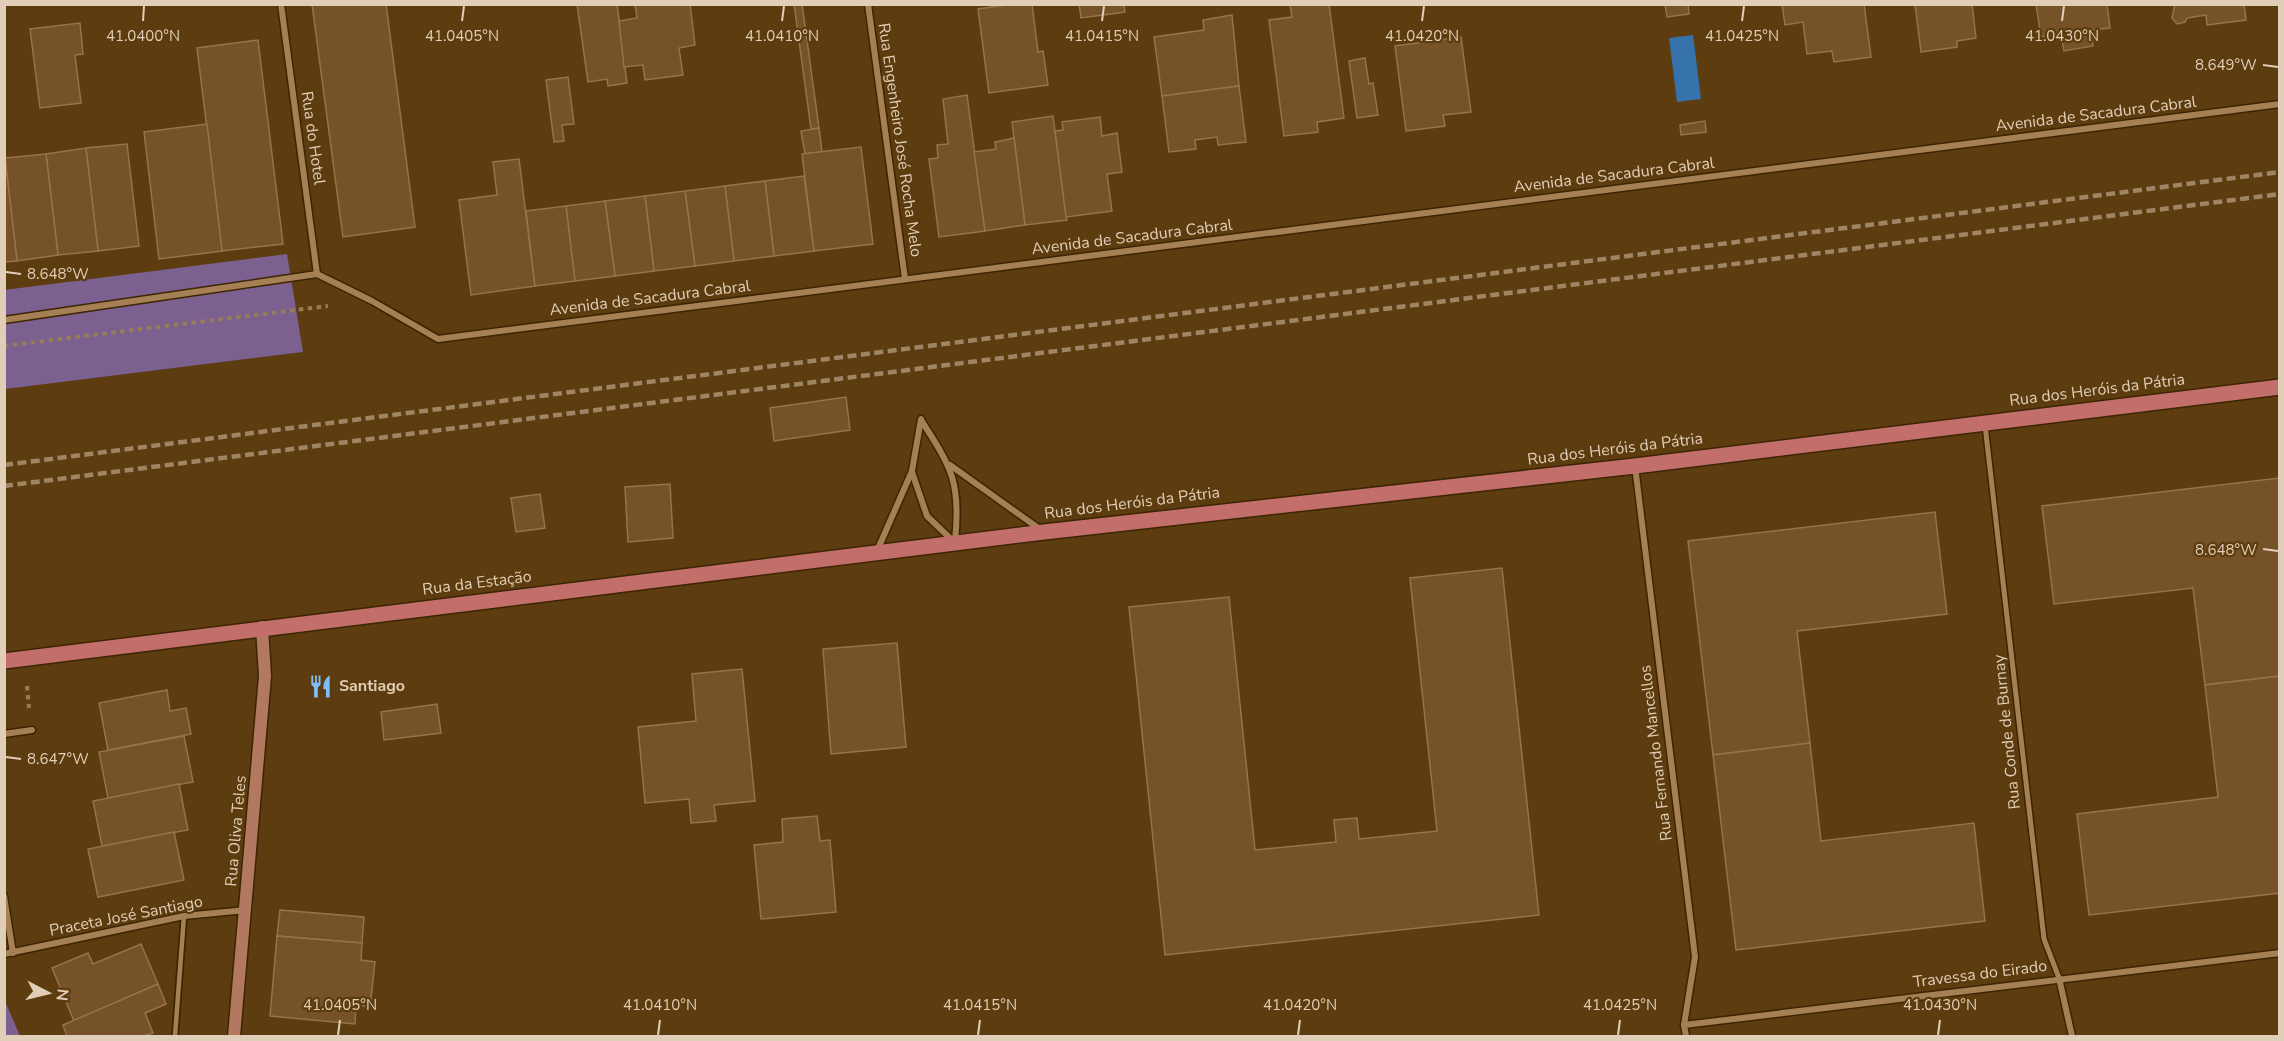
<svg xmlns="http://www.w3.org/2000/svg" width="2284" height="1041" viewBox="0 0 2284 1041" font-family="'Nunito Sans',sans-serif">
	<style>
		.green { fill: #7c6090 }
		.water { fill: #3672ab }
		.building { fill: #755228; stroke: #977349; stroke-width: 1.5 }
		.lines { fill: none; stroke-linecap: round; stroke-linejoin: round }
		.service-casing { stroke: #3d2403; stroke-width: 8 }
		.pedestrian-casing { stroke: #3d2403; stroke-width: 8 }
		.minor-casing { stroke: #3d2403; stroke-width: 9 }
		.secondary-casing { stroke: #3d2403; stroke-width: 15 }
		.primary-casing { stroke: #3d2403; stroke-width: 18 }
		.path { stroke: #977c59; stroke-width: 4; stroke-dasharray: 4.5 4.5; stroke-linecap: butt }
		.service { stroke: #a58055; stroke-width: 4.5 }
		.pedestrian { stroke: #a58055; stroke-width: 5 }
		.minor { stroke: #a58055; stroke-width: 6 }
		.secondary { stroke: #b37860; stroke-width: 12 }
		.primary { stroke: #c26f6b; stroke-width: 15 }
		.rail { stroke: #9f8564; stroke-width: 4.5; stroke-dasharray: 9 4.5; stroke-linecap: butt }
		.ticks { fill: none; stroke: #e1ceb8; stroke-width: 2 }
		.labels { text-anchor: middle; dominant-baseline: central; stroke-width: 4.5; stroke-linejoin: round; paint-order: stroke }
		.street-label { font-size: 16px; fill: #e1ceb8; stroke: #5d3c0f }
		.poi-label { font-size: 16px; font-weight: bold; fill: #e1ceb8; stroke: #5d3c0f; text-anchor: start }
		.ticks-label { font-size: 15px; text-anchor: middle; fill: #e1ceb8; stroke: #5d3c0f; stroke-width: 4.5; stroke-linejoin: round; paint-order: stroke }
	</style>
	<rect width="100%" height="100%" fill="#5d3c0f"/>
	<g class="green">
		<polygon points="287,254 303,352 5,389 4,290"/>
		<polygon points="5,1001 20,1036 5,1036"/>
	</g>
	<polygon class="water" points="1693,35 1701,99 1677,102 1669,38"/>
	<g class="building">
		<polygon points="312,4 386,4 415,227 343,237"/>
		<polygon points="577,4 617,4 627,83 608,86 607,79 588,82"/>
		<polygon points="635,4 690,4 695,45 679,48 683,75 645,80 643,65 624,67 619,21 637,18"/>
		<polygon points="794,4 802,4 819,128 811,129"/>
		<polygon points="1013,4 1032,4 1038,52 1043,51 1048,85 989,93 978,9"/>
		<polygon points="1079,4 1124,4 1125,12 1081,18"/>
		<polygon points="1290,4 1329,4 1344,118 1317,122 1318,132 1284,136 1269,20 1292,17"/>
		<polygon points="1665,4 1688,4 1689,14 1667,17"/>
		<polygon points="1782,4 1864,4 1871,57 1834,62 1832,51 1807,54 1803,22 1785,25"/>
		<polygon points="1915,4 1972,4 1976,38 1957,41 1957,47 1921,52"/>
		<polygon points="2036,4 2107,4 2110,28 2091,30 2093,46 2064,51 2061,34 2041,37"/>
		<polygon points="2175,4 2244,4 2246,20 2207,25 2206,15 2187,18 2185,22 2177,24 2172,18"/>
		<polygon points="1232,15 1239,86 1162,96 1154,37 1204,30 1203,20"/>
		<polygon points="80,23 83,54 75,55 81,103 40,108 30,29"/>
		<polygon points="1461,37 1471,112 1443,115 1445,126 1406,131 1395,46"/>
		<polygon points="258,40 283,244 222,251 197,48"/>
		<polygon points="1365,58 1369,84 1373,83 1378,115 1357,118 1349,61"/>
		<polygon points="568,77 574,124 562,125 564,141 554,142 546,80"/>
		<polygon points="1239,86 1246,142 1218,145 1217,137 1195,140 1196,149 1169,152 1162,96"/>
		<polygon points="967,95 985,231 939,237 929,159 938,158 937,145 948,144 943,99"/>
		<polygon points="1053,116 1067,220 1025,225 1012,122"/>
		<polygon points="1100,117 1102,136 1117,133 1122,172 1107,174 1112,211 1066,217 1055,131 1063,130 1062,122"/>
		<polygon points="1705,121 1706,132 1681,135 1680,125"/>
		<polygon points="207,124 222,251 159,259 144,132"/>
		<polygon points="819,128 822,152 805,154 801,131"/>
		<polygon points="1014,138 1025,225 985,231 974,152 996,149 995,142"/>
		<polygon points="127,144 139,246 98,251 86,148"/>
		<polygon points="861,147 873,244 814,251 802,154"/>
		<polygon points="86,148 98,251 58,255 46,154"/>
		<polygon points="46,154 58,255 17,261 5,158"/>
		<polygon points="5,158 17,261 4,262 4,158"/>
		<polygon points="519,159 535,286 471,295 459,200 497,195 493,162"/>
		<polygon points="804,176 814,251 774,256 765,181"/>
		<polygon points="765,181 774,256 734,261 725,186"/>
		<polygon points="725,186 734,261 695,266 685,191"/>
		<polygon points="685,191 695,266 654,271 645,196"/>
		<polygon points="645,196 654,271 615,276 605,201"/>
		<polygon points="605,201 615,276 575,281 566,206"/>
		<polygon points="566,206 575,281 535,286 526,211"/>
		<polygon points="846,397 850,430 774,441 770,408"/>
		<polygon points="2279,478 2280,676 2205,685 2193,588 2054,604 2042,506"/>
		<polygon points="670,484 673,538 628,542 625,487"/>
		<polygon points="540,494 545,528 516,532 511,498"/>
		<polygon points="1935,512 1947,614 1797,631 1810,743 1713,755 1688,541"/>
		<polygon points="1502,568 1539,915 1165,955 1129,607 1229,597 1255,850 1336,842 1334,820 1357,818 1359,839 1437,831 1410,578"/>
		<polygon points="897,643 906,747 831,754 823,649"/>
		<polygon points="742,669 755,801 714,805 716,821 691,823 689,799 645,803 638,727 696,721 692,674"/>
		<polygon points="2280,676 2280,893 2089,915 2077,814 2218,797 2205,685"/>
		<polygon points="167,690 170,711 186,708 191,734 108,750 99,703"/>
		<polygon points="437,704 441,733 384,740 381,712"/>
		<polygon points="184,736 193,782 108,798 99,752"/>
		<polygon points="1810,743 1821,841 1974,823 1985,921 1736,950 1713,755"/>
		<polygon points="179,784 188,830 102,846 93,801"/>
		<polygon points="817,816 820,841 830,840 836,912 761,919 754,845 783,842 782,819"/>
		<polygon points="174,832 184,880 98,897 88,849"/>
		<polygon points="280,910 364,917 362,943 277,936"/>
		<polygon points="277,936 362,943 361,960 375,962 370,1007 356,1005 355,1024 270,1016"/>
		<polygon points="141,944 158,984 74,1021 52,968 88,953 93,964"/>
		<polygon points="158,984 166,1004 145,1013 153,1033 144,1036 67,1036 63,1025"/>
	</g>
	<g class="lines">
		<defs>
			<polyline id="service" points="175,1036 184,916"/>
			<polyline id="pedestrian" points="1985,425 2044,939 2059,978"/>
			<g id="minor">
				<polyline points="281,4 317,274"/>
				<polyline points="868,4 905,279"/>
				<polyline points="4,320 317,274 372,301 438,339 2280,104"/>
				<path d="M921 420C952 468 961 483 955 541"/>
				<polyline points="950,465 1041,530"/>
				<polyline points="1635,466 1695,957 1684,1025 1686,1036"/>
				<polyline points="912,472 927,516 953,541"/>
				<polyline points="877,551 912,471 921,419"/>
				<polyline points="4,734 32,730"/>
				<polyline points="4,896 13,953"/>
				<polyline points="4,954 184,916 246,910"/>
				<polyline points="2059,978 2072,1036"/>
				<polyline points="1684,1025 2280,953"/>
			</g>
			<polyline id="secondary" points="234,1036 265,676 262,627"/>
			<polyline id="primary" points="4,661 1044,532 1635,466 2280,387"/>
		</defs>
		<use href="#service" class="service-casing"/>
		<use href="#pedestrian" class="pedestrian-casing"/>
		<use href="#minor" class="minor-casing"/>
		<use href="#secondary" class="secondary-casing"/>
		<use href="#primary" class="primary-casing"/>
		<g class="path">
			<polyline points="4,346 328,306"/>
			<polyline points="27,686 29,708"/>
		</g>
		<use href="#service" class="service"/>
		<use href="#pedestrian" class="pedestrian"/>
		<use href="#minor" class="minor"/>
		<use href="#secondary" class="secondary"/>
		<use href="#primary" class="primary"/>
		<g class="rail">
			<polyline points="4,465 2280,172"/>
			<polyline points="4,486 2280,194"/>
		</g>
	</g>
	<path class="ticks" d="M143 21 144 6M462 21 464 6M782 21 784 6M1102 21 1104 6M1422 21 1424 6M1742 21 1744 6M2062 21 2064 6M2263 65 2278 67M6 272 21 274M2263 549 2278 551M6 757 21 759M338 1035 340 1020M658 1035 660 1020M978 1035 980 1020M1298 1035 1300 1020M1618 1035 1620 1020M1938 1035 1940 1020"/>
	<defs>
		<symbol id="restaurant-bare" viewBox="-9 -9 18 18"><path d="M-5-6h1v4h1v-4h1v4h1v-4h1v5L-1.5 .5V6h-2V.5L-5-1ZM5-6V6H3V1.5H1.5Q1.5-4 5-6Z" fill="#81bdfa" stroke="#5d3c0f" stroke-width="2.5" paint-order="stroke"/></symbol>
	</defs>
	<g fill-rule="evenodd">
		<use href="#restaurant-bare" x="304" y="670" width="33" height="33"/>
	</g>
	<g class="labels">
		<g class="street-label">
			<text transform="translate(2096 114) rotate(-7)">Avenida de Sacadura Cabral</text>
			<text transform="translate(313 138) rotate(82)">Rua do Hotel</text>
			<text transform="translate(900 140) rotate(82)">Rua Engenheiro José Rocha Melo</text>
			<text transform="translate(1614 175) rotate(-7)">Avenida de Sacadura Cabral</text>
			<text transform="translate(1132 237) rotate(-7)">Avenida de Sacadura Cabral</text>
			<text transform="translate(650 298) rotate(-7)">Avenida de Sacadura Cabral</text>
			<text transform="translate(2097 390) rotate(-7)">Rua dos Heróis da Pátria</text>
			<text transform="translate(1615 449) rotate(-7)">Rua dos Heróis da Pátria</text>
			<text transform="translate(1132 503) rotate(-7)">Rua dos Heróis da Pátria</text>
			<text transform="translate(477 583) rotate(-7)">Rua da Estação</text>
			<text transform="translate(2007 732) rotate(-96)">Rua Conde de Burnay</text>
			<text transform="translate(1656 753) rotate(-97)">Rua Fernando Mancellos</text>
			<text transform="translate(236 831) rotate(-85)">Rua Oliva Teles</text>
			<text transform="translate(126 916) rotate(-11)">Praceta José Santiago</text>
			<text transform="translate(1980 974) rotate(-7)">Travessa do Eirado</text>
		</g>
		<g class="poi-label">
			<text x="339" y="686">Santiago</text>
		</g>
	</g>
	<g class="ticks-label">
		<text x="143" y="41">41.0400°N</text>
		<text x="462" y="41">41.0405°N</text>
		<text x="782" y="41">41.0410°N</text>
		<text x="1102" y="41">41.0415°N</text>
		<text x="1422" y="41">41.0420°N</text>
		<text x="1742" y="41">41.0425°N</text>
		<text x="2062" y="41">41.0430°N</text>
		<text x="2226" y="70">8.649°W</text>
		<text x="58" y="279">8.648°W</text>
		<text x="2226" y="555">8.648°W</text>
		<text x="58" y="764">8.647°W</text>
		<text x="340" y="1010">41.0405°N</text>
		<text x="660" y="1010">41.0410°N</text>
		<text x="980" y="1010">41.0415°N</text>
		<text x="1300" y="1010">41.0420°N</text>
		<text x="1620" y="1010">41.0425°N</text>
		<text x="1940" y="1010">41.0430°N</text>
	</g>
	<rect width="2284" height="1041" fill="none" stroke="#e1ceb8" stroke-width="12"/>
	<g transform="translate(48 993) rotate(97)" stroke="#5d3c0f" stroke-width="4.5" paint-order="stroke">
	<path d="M0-4.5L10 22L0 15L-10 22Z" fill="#e1ceb8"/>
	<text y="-9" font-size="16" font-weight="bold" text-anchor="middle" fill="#e1ceb8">N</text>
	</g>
</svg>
